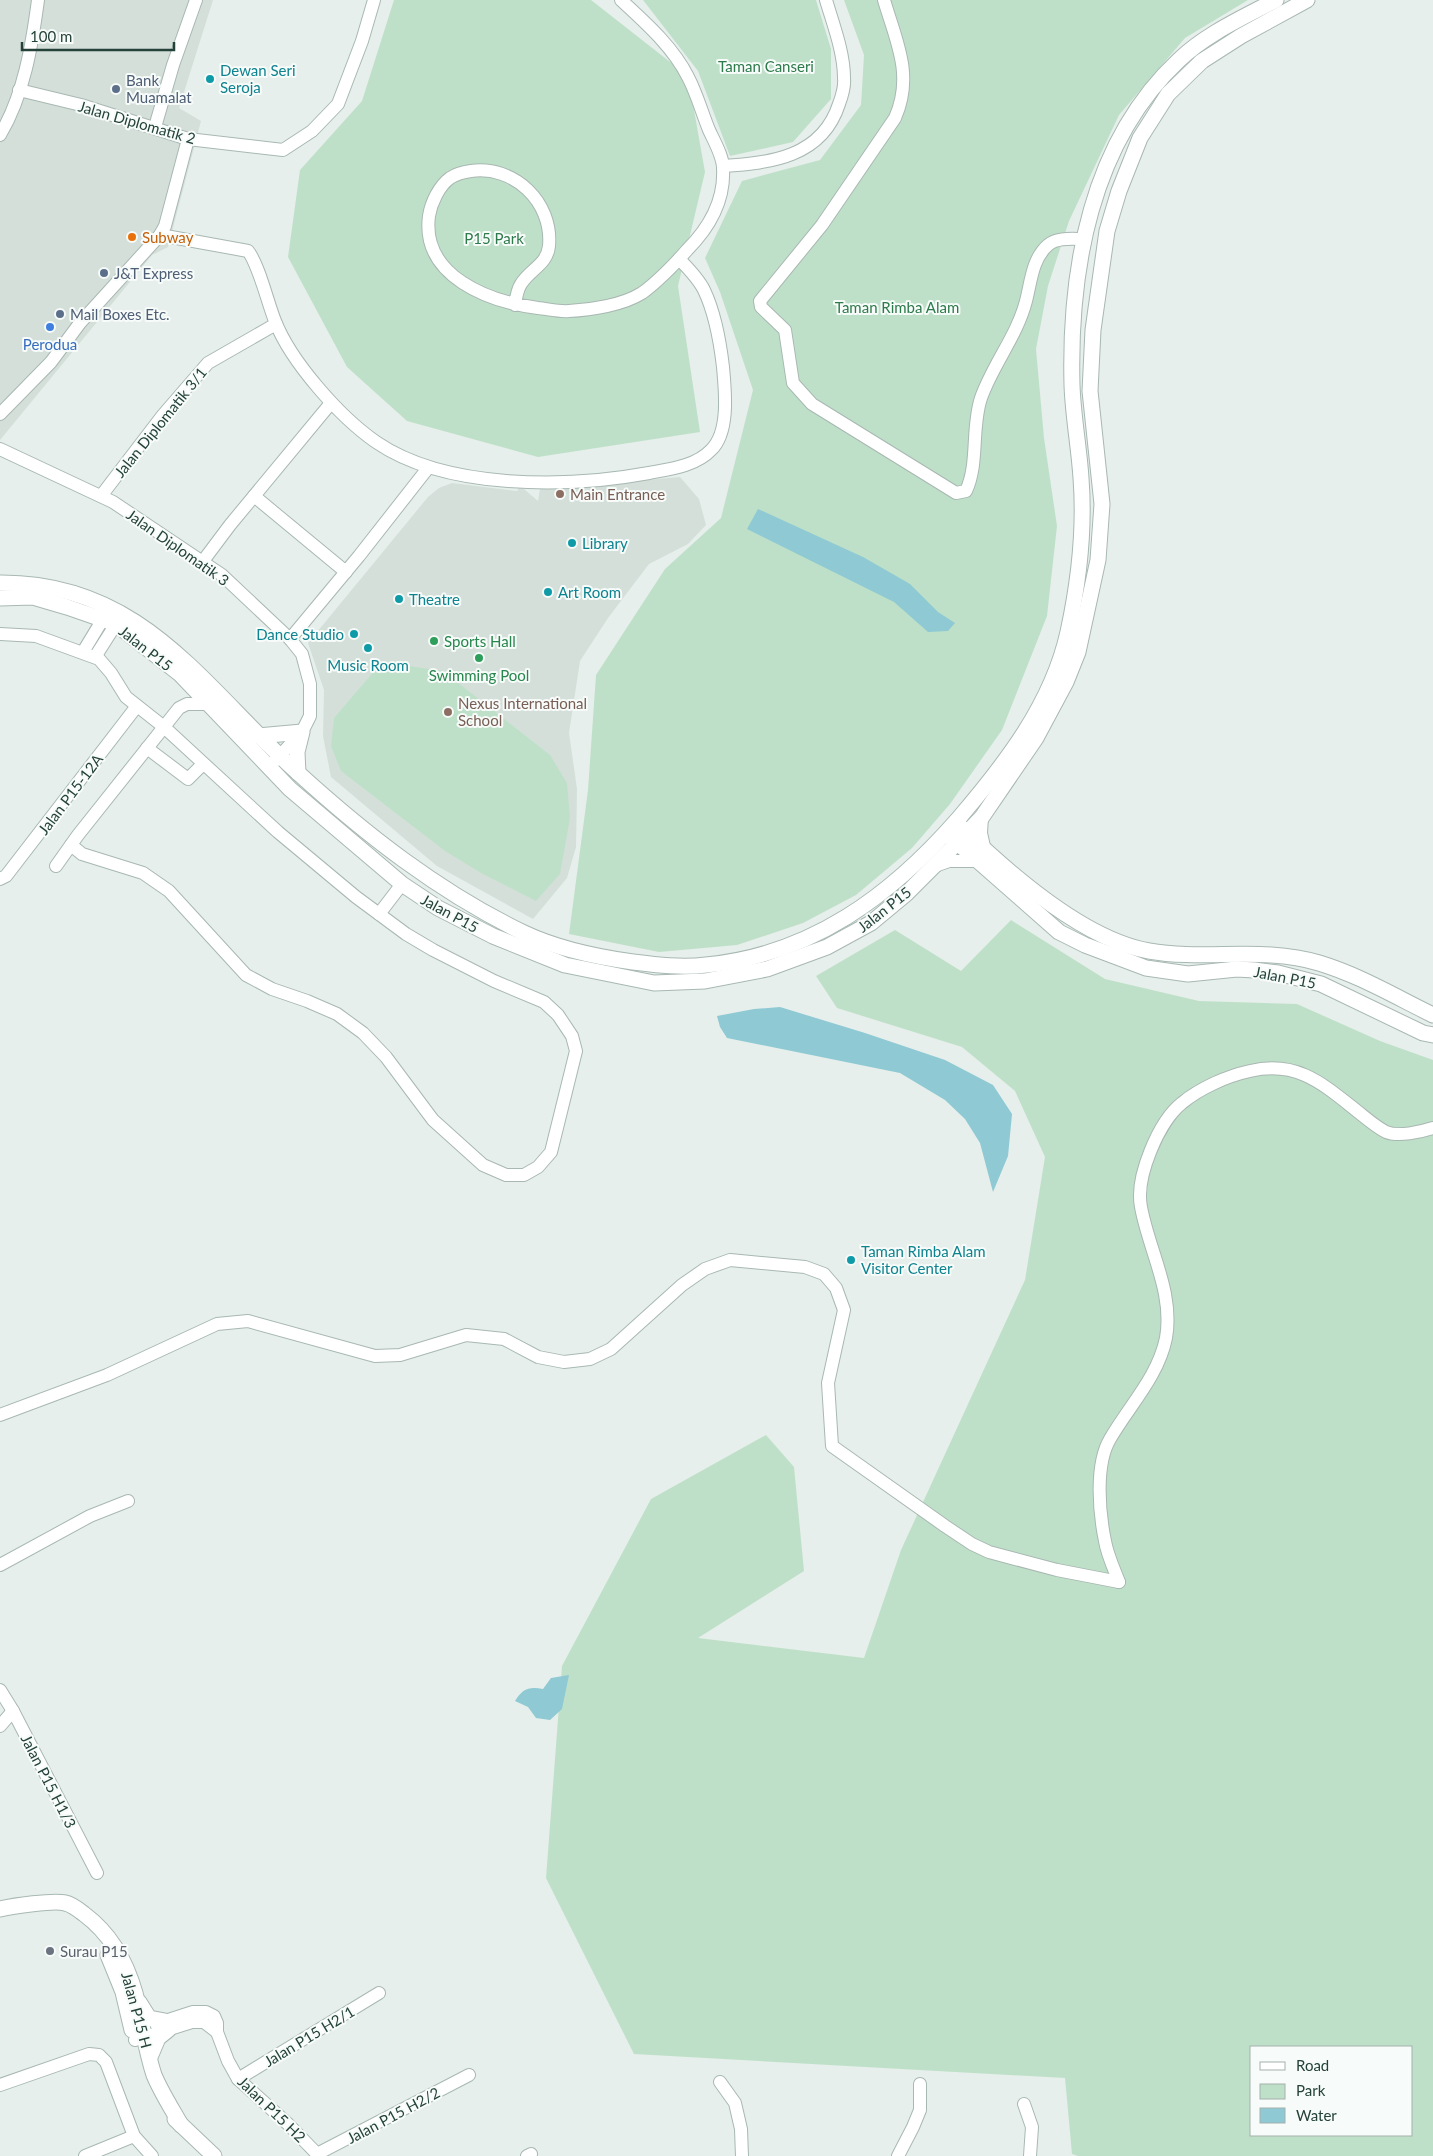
<svg xmlns="http://www.w3.org/2000/svg" width="1433" height="2156" viewBox="0 0 1433 2156" font-family="Lato,sans-serif">
	<style>
		.built { fill: #d4dfda }
		.green { fill: #bfe0c8; fill-rule: evenodd }
		.water { fill: #8ec9d4 }
		.lines { fill: none; stroke-linecap: round; stroke-linejoin: round }
		.minor-casing { stroke: #a8b8b2; stroke-width: 14 }
		.tertiary-casing { stroke: #a8b8b2; stroke-width: 17 }
		.minor { stroke: #fff; stroke-width: 12 }
		.tertiary { stroke: #fff; stroke-width: 15 }
		.culture-dot { fill: #0f9aa8; stroke: #f7fbf9; stroke-width: 2 }
		.service-dot { fill: #5c6f8a; stroke: #f7fbf9; stroke-width: 2 }
		.food-dot { fill: #e8710a; stroke: #f7fbf9; stroke-width: 2 }
		.shop-dot { fill: #3f7fe0; stroke: #f7fbf9; stroke-width: 2 }
		.education-dot { fill: #8d6e63; stroke: #f7fbf9; stroke-width: 2 }
		.leisure-dot { fill: #2e9e5b; stroke: #f7fbf9; stroke-width: 2 }
		.worship-dot { fill: #6b7280; stroke: #f7fbf9; stroke-width: 2 }
		.labels { text-anchor: middle; dominant-baseline: central; stroke-width: 4; stroke-linejoin: round; paint-order: stroke }
		.park-label { font-size: 15px; fill: #2d7a4b; stroke: #f7fbf9 }
		.culture-label { font-size: 15px; fill: #0d838f; stroke: #f7fbf9; text-anchor: start }
		.service-label { font-size: 15px; fill: #4e5e75; stroke: #f7fbf9; text-anchor: start }
		.street-label { font-size: 15px; fill: #24423a; stroke: #f7fbf9 }
		.food-label { font-size: 15px; fill: #c56008; stroke: #f7fbf9; text-anchor: start }
		.shop-label { font-size: 15px; fill: #366cbe; stroke: #f7fbf9 }
		.education-label { font-size: 15px; fill: #785e54; stroke: #f7fbf9; text-anchor: start }
		.leisure-label { font-size: 15px; fill: #27864d; stroke: #f7fbf9; text-anchor: start }
		.worship-label { font-size: 15px; fill: #5b616d; stroke: #f7fbf9; text-anchor: start }
	</style>
	<rect width="100%" height="100%" fill="#e6efeb"/>
	<g class="built">
		<polygon points="0,0 213,0 179,108 201,121 168,247 152,255 0,440"/>
		<polygon points="680,477 699,499 706,525 688,544 649,564 608,618 580,661 569,733 577,789 576,847 567,878 533,919 437,866 331,777 323,736 324,690 308,643 428,497 439,488 452,483 517,491 519,488 524,489 538,501 540,489"/>
	</g>
	<g class="green">
		<polygon points="394,0 591,0 688,76 705,172 678,286 700,432 538,457 407,421 347,367 288,257 300,170 362,101"/>
		<polygon points="643,0 816,0 831,49 831,99 793,142 730,156 698,71"/>
		<polygon points="844,0 1248,0 1185,38 1119,115 1069,221 1048,286 1036,349 1044,438 1057,526 1047,616 1002,730 950,804 912,848 856,895 803,923 737,945 659,952 569,934 588,790 596,675 665,569 721,518 753,390 720,292 705,258 742,181 820,160 861,105 864,55"/>
		<polygon points="382,662 443,671 550,755 567,783 570,818 560,874 536,901 481,873 445,851 341,771 331,746 334,718"/>
		<path d="M1011 920 1105 979 1199 1001 1297 1004 1380 1041 1433 1060V2156H1078L1072 2154 1065 2078 634 2054 546 1878 562 1666 651 1499 766 1435 794 1467 804 1571 698 1638 864 1658 901 1550 1025 1280 1045 1157 1015 1091 962 1047 837 1008 816 976 895 930 961 971ZM1252 2047H1412V2135H1252Z"/>
	</g>
	<g class="water">
		<polygon points="758,509 863,557 910,584 938,612 955,623 948,631 928,632 894,602 747,529"/>
		<polygon points="780,1007 865,1033 945,1060 993,1085 1012,1114 1008,1156 993,1192 980,1143 965,1119 945,1100 900,1073 727,1038 720,1027 717,1016 754,1009"/>
		<path d="M569 1675 562 1709 550 1720 536 1718 528 1707 515 1701C522 1689 529 1686 543 1689L551 1678Z"/>
	</g>
	<g class="lines">
		<defs>
			<g id="minor">
				<path d="M884 0C896 41 914 75 895 118L822 225 760 301 761 307 785 330 793 383 812 404 956 493 966 491C979 463 971 428 981 398 993 364 1017 336 1026 301 1031 282 1032 259 1048 245 1057 237 1073 239 1084 239"/>
				<polyline points="19,90 81,105 188,139 283,150 312,131 338,104 362,41 374,0"/>
				<polyline points="155,127 173,65 196,0"/>
				<path d="M0 135C24 95 32 45 38 0"/>
				<path d="M723 166C771 163 822 157 839 104 842 96 845 87 844 78 844 52 833 24 826 0"/>
				<path d="M160 235 248 251C259 265 268 304 275 321 291 362 340 417 376 442 446 490 568 488 649 473 670 469 696 466 711 450 730 432 725 390 723 367 720 341 715 313 704 290 698 278 688 268 679 259"/>
				<path d="M515 305C516 298 517 290 521 284 530 269 547 265 549 246 553 202 514 165 471 171 464 172 456 174 450 178 439 186 431 203 429 216 421 277 490 302 538 308 548 309 559 312 569 311 591 310 623 305 642 293 655 284 676 263 687 250 709 228 725 201 723 168 723 156 714 141 709 130 702 113 697 94 688 77 673 47 646 23 621 0"/>
				<polyline points="0,414 51,362 80,323 160,235 165,226 188,139"/>
				<polyline points="0,449 113,502 222,575 290,639 302,654 310,684 310,716 302,732 269,767"/>
				<polyline points="101,496 163,415 208,363 276,324"/>
				<polyline points="254,496 346,572"/>
				<polyline points="203,561 230,525 331,403"/>
				<polyline points="0,634 36,636 99,659 111,673 126,697 164,727 278,832 356,897 406,934 433,950 494,981 544,1002 558,1015 572,1036 576,1051 551,1152 538,1167 524,1175 506,1175 483,1165 433,1120 386,1057 363,1033 337,1014 307,1001 272,989 246,975 169,891 143,873 82,854 71,845"/>
				<polyline points="290,639 359,556 428,468"/>
				<polyline points="83,652 103,619"/>
				<polyline points="95,657 116,624"/>
				<polyline points="147,748 188,779 203,764"/>
				<polyline points="982,817 981,833 985,851"/>
				<polyline points="56,866 78,835 179,708 187,704 208,704"/>
				<polyline points="935,866 949,861 977,861"/>
				<polyline points="0,879 6,876 137,706"/>
				<polyline points="379,914 402,884"/>
				<polyline points="0,1415 107,1375 217,1324 248,1321 375,1356 400,1355 466,1335 504,1339 538,1357 564,1362 590,1359 611,1349 682,1285 705,1269 730,1260 805,1267 824,1274 836,1288 844,1310 828,1383 832,1446 945,1526 972,1544 989,1552 1057,1570 1119,1582"/>
				<polyline points="0,1565 90,1516 128,1501"/>
				<path d="M1119 1582C1114 1569 1107 1554 1105 1541 1099 1512 1095 1464 1110 1439 1129 1406 1158 1377 1166 1338 1174 1292 1149 1251 1141 1207 1135 1177 1159 1121 1182 1103 1200 1088 1227 1076 1250 1071 1297 1060 1323 1084 1357 1111 1366 1118 1376 1127 1386 1132 1398 1137 1421 1132 1433 1128"/>
				<polyline points="0,1690 13,1711 97,1873"/>
				<polyline points="0,1726 13,1711"/>
				<polyline points="156,2024 193,2012 206,2012 214,2016 217,2023 217,2032 228,2061 238,2079 288,2124 319,2156"/>
				<polyline points="135,2040 192,2022 204,2022 217,2032"/>
				<polyline points="238,2079 379,1993"/>
				<polyline points="720,2082 735,2103 741,2129 742,2156"/>
				<polyline points="0,2085 89,2054 99,2055 106,2062 134,2136 152,2156"/>
				<polyline points="1024,2104 1032,2127 1030,2156"/>
				<polyline points="317,2154 469,2075"/>
				<polyline points="85,2156 134,2136"/>
				<polyline points="527,2156 531,2154"/>
				<polyline points="898,2156 913,2127 920,2110 920,2084"/>
			</g>
			<g id="tertiary">
				<path d="M1307 0 1241 36 1202 61 1168 94 1140 138 1119 191 1107 231 1093 330 1090 391 1102 504 1098 560 1078 652 1066 682 1036 738 982 817 967 833C1013 877 1085 940 1149 951 1205 961 1263 946 1319 963 1359 975 1396 997 1433 1015"/>
				<path d="M0 583C142 582 202 686 296 771 365 834 439 892 524 933 558 949 596 957 633 962 657 965 682 968 706 965 811 955 891 896 959 818 1006 763 1052 704 1068 632 1079 581 1085 530 1081 478 1079 447 1073 416 1072 385 1069 269 1091 142 1179 60 1206 34 1242 18 1276 0"/>
				<polyline points="0,598 33,597 67,607 116,624 180,674 290,789 402,884 438,908 493,936 565,965 654,983 705,981 767,969 827,947 871,923 906,894 967,833 960,826"/>
				<polyline points="258,736 302,732 297,752 298,773"/>
				<polyline points="951,837 1059,932 1085,945 1146,968 1188,974 1237,969 1254,970 1278,973 1321,984 1423,1033 1433,1035"/>
				<path d="M0 1909C12 1906 54 1900 65 1903 71 1904 79 1910 84 1914 111 1934 126 1961 135 1993 142 2020 145 2048 154 2075 161 2092 172 2109 181 2125"/>
				<polyline points="108,1955 123,1992 132,2030"/>
				<polyline points="139,2002 149,2018 165,2021"/>
				<polyline points="150,2057 158,2038 168,2030"/>
				<polyline points="175,2119 214,2156"/>
			</g>
		</defs>
		<use href="#minor" class="minor-casing"/>
		<use href="#tertiary" class="tertiary-casing"/>
		<use href="#minor" class="minor"/>
		<use href="#tertiary" class="tertiary"/>
	</g>
	<g class="culture-dot">
		<circle cx="210" cy="79" r="5"/>
		<circle cx="572" cy="543" r="5"/>
		<circle cx="548" cy="592" r="5"/>
		<circle cx="399" cy="599" r="5"/>
		<circle cx="354" cy="634" r="5"/>
		<circle cx="368" cy="648" r="5"/>
		<circle cx="851" cy="1260" r="5"/>
	</g>
	<g class="service-dot">
		<circle cx="116" cy="89" r="5"/>
		<circle cx="104" cy="273" r="5"/>
		<circle cx="60" cy="314" r="5"/>
	</g>
	<circle class="food-dot" cx="132" cy="237" r="5"/>
	<circle class="shop-dot" cx="50" cy="327" r="5"/>
	<g class="education-dot">
		<circle cx="560" cy="494" r="5"/>
		<circle cx="448" cy="712" r="5"/>
	</g>
	<g class="leisure-dot">
		<circle cx="434" cy="641" r="5"/>
		<circle cx="479" cy="658" r="5"/>
	</g>
	<circle class="worship-dot" cx="50" cy="1951" r="5"/>
	<g class="labels">
		<g class="park-label">
			<text x="766" y="66">Taman Canseri</text>
			<text x="494" y="238">P15 Park</text>
			<text x="897" y="307">Taman Rimba Alam</text>
		</g>
		<g class="culture-label">
			<text x="220" y="70">Dewan Seri<tspan x="220" dy="17">Seroja</tspan></text>
			<text x="582" y="543">Library</text>
			<text x="558" y="592">Art Room</text>
			<text x="409" y="599">Theatre</text>
			<text x="344" y="634" text-anchor="end">Dance Studio</text>
			<text x="368" y="665" text-anchor="middle">Music Room</text>
			<text x="861" y="1251">Taman Rimba Alam<tspan x="861" dy="17">Visitor Center</tspan></text>
		</g>
		<g class="service-label">
			<text x="126" y="80">Bank<tspan x="126" dy="17">Muamalat</tspan></text>
			<text x="114" y="273">J&amp;T Express</text>
			<text x="70" y="314">Mail Boxes Etc.</text>
		</g>
		<g class="street-label">
			<text transform="translate(137 122) rotate(16)">Jalan Diplomatik 2</text>
			<text transform="translate(160 422) rotate(-51)">Jalan Diplomatik 3/1</text>
			<text transform="translate(178 547) rotate(35)">Jalan Diplomatik 3</text>
			<text transform="translate(146 648) rotate(38)">Jalan P15</text>
			<text transform="translate(70 794) rotate(-53)">Jalan P15-12A</text>
			<text transform="translate(884 909) rotate(-38)">Jalan P15</text>
			<text transform="translate(450 913) rotate(29)">Jalan P15</text>
			<text transform="translate(1285 977) rotate(11)">Jalan P15</text>
			<text transform="translate(49 1781) rotate(63)">Jalan P15 H1/3</text>
			<text transform="translate(137 2010) rotate(75)">Jalan P15 H</text>
			<text transform="translate(309 2036) rotate(-31)">Jalan P15 H2/1</text>
			<text transform="translate(272 2109) rotate(44)">Jalan P15 H2</text>
			<text transform="translate(393 2115) rotate(-28)">Jalan P15 H2/2</text>
		</g>
		<g class="food-label">
			<text x="142" y="237">Subway</text>
		</g>
		<g class="shop-label">
			<text x="50" y="344">Perodua</text>
		</g>
		<g class="education-label">
			<text x="570" y="494">Main Entrance</text>
			<text x="458" y="703">Nexus International<tspan x="458" dy="17">School</tspan></text>
		</g>
		<g class="leisure-label">
			<text x="444" y="641">Sports Hall</text>
			<text x="479" y="675" text-anchor="middle">Swimming Pool</text>
		</g>
		<g class="worship-label">
			<text x="60" y="1951">Surau P15</text>
		</g>
	</g>
	<rect x="1250" y="2046" width="162" height="90" fill="#f7fbf9" stroke="#a3b1ad"/>
	<rect x="1260" y="2062" width="25" height="8" fill="#ffffff" stroke="#a3b1ad"/>
	<text x="1296" y="2071" font-size="15" fill="#24423a">Road</text>
	<rect x="1260" y="2084" width="25" height="15" fill="#bfe0c8" stroke="#a3b1ad"/>
	<text x="1296" y="2096" font-size="15" fill="#24423a">Park</text>
	<rect x="1260" y="2108" width="25" height="15" fill="#8ec9d4" stroke="#a3b1ad"/>
	<text x="1296" y="2121" font-size="15" fill="#24423a">Water</text>
	<path d="M22 42v8h152v-8" fill="none" stroke="#24423a" stroke-width="2.5"/>
	<text x="30" y="42" font-size="15" fill="#24423a" stroke="#f7fbf9" stroke-width="4" paint-order="stroke">100 m</text>
</svg>
